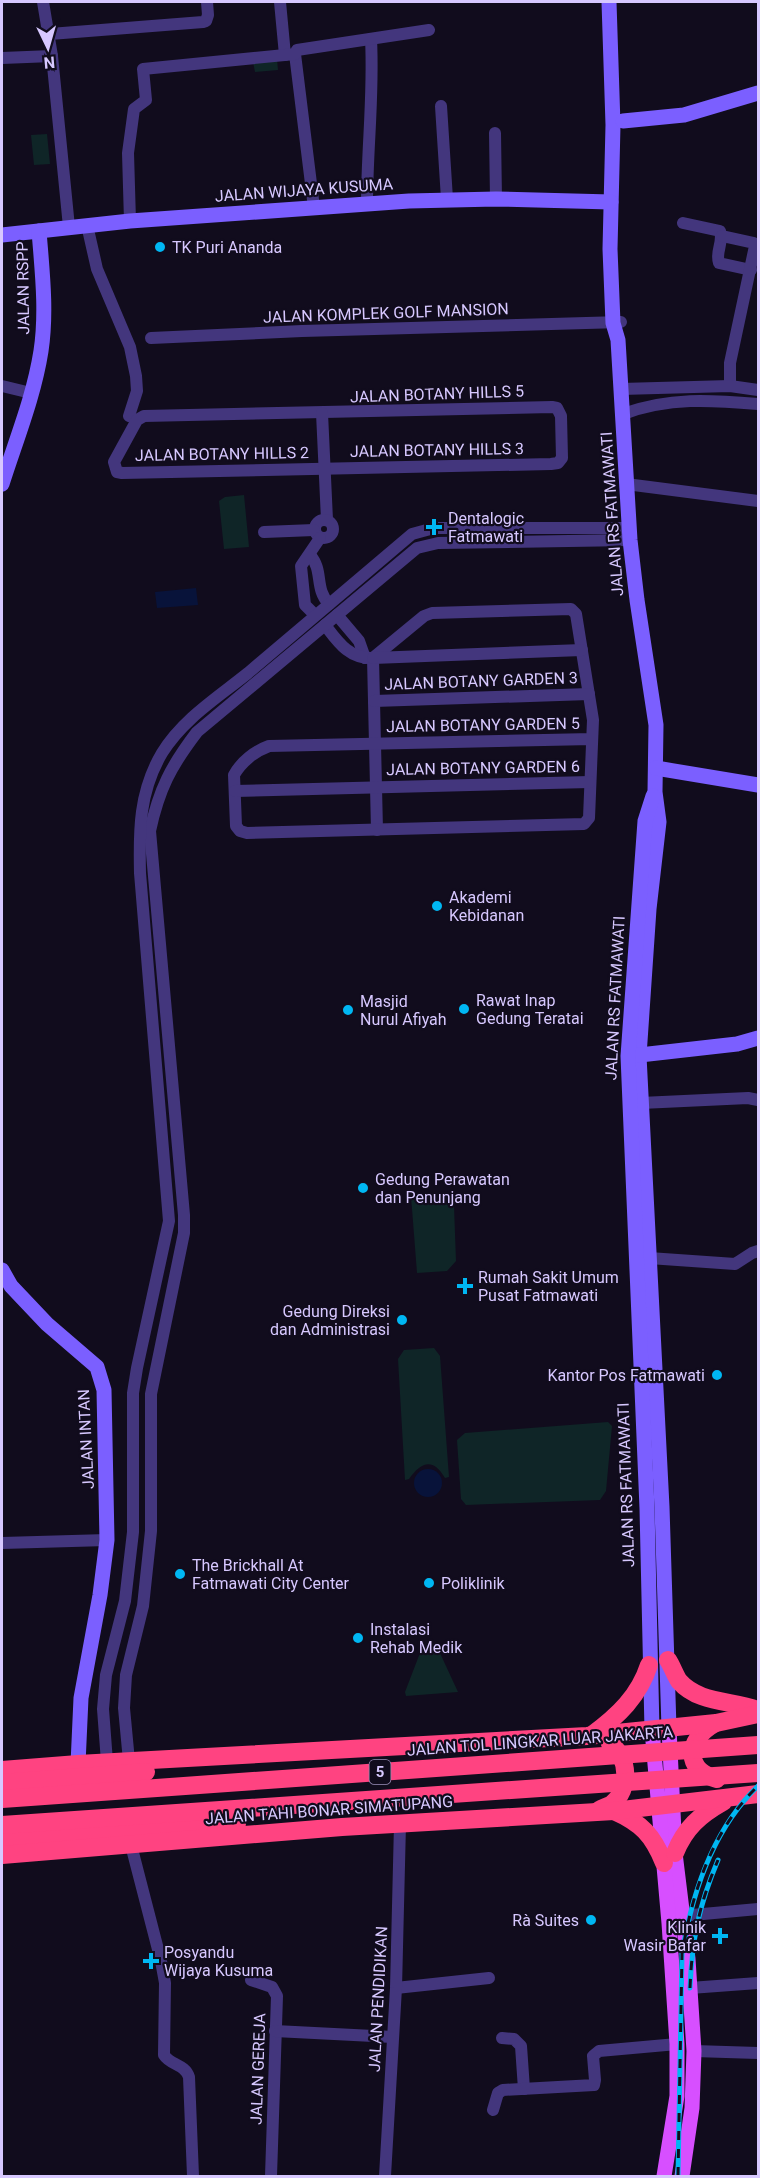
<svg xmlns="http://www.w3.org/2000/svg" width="760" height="2178" viewBox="0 0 760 2178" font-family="Roboto,sans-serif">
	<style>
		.green { fill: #0f2527 }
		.water { fill: #08133a }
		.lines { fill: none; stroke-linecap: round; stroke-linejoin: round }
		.street { stroke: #43367d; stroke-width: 12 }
		.secondary { stroke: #7b5fff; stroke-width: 15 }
		.primary { stroke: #d74fff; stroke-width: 15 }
		.highway { stroke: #ff4381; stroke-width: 18 }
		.rail-casing { stroke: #00b7f3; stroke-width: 5 }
		.rail { stroke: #110c1d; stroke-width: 3; stroke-dasharray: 9; stroke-linecap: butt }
		.highway-bridge { stroke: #ff4381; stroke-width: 18 }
		.poi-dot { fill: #00b7f3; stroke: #110c1d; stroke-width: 2 }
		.labels { text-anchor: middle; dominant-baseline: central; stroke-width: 4.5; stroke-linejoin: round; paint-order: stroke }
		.shield { fill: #110c1d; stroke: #9c90bb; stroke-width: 1.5 }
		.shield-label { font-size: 15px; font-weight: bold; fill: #d7c8ff }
		.street-label { font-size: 16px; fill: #d7c8ff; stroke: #110c1d }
		.poi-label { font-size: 16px; fill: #d7c8ff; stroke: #110c1d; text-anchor: start }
	</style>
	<rect width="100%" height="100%" fill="#110c1d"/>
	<g class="green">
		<polygon points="277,59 278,70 255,72 253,62"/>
		<polygon points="47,134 50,164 34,165 31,135"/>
		<polygon points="244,495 249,547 224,549 219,501 225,497"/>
		<polygon points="480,910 480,921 456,923 455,911"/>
		<polygon points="441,1194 449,1205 454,1206 456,1261 447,1271 417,1273 411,1196"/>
		<path d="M434 1348 440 1356 449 1477 445 1478C433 1457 421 1462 409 1479L405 1480 398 1359 404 1350Z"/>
		<polygon points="608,1422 612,1426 606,1491 600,1500 466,1505 461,1499 457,1440 465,1433"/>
		<polygon points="434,1648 439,1651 458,1692 406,1696 405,1692 420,1653 424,1649"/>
	</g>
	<g class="water">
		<polygon points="196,588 198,605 157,608 155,592"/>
		<circle cx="428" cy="1483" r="14"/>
	</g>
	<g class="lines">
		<g class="street">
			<polyline points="43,2 52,56 69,227"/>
			<polyline points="280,2 285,55"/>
			<polyline points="50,34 203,22 206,21 208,15 207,2"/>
			<polyline points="295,54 314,208"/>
			<polyline points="2,58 52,56"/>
			<polyline points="441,106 447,199"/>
			<polyline points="495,133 496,199"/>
			<path d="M367 204C367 149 374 94 371 39"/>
			<polyline points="130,221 128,153 134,109 146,100 143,69 295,54 297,50 429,30"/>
			<path d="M683 223 720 231C724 242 715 252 719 263L751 270"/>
			<polyline points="87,225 97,269 130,347 136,376 137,391 129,416"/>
			<polyline points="722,236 754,243 755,246 730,363 730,386"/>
			<polyline points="151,338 302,331 621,322"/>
			<polyline points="2,386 31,393"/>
			<polyline points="621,389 730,386 758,390"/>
			<polygon points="552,407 557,408 561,416 562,458 558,463 551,464 122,473 117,472 114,462 137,420 144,416"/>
			<polyline points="322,413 327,520"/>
			<path d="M623 414C669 397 711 400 758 404"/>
			<polyline points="626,484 758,501"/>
			<circle cx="324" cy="529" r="9"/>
			<polyline points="264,532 314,530"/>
			<path d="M310 555C324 571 314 588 329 604"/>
			<polyline points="315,615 305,605 301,566 320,538"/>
			<polyline points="337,615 359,641 365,658"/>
			<path d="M325 625C338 642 349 659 373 658L377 830"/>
			<path d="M373 658 424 616 432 613 571 609 576 614 593 720 589 818 584 824 247 833 240 831 236 826 234 775C241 762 255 751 269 746L592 739"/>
			<polyline points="373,658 582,650"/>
			<polyline points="374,701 589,694"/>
			<polyline points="235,791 590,782"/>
			<polyline points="641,1103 748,1098 758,1100"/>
			<polyline points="649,1258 735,1264 752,1253 758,1251"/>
			<polyline points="2,1543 107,1540"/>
			<path d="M129 1761 124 1708 126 1675 143 1606 151 1531V1394L184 1233V1215L150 831C159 789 171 766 197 732L417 548 438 543 630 540"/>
			<path d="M107 1762 103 1709 106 1675 125 1601 133 1532V1393L137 1368 169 1221 140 873C139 830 139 792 162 753 183 719 217 698 248 673 303 627 357 580 412 534L434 528H629"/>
			<path d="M131 1845 161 1961 165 1983 164 2055C170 2065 185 2064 189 2077L193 2176"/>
			<polyline points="681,1916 758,1909"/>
			<polyline points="251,1980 272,1987 277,1996 271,2176"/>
			<polyline points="396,1988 489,1978"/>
			<polyline points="690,1988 758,1983"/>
			<polyline points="275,2031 393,2037"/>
			<polyline points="502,2038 514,2039 521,2046 524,2089"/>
			<polyline points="694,2051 758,2053"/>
			<polyline points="493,2110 498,2093 503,2090 594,2085 595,2080 593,2056 599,2051 677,2044"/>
			<polyline points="385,2176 396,1988 400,1824"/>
		</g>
		<g class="secondary">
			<polyline points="609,2 613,125 610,249 613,323 618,340 630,540 637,600 656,725 655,792 659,822 649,909 639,1056 662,1507 669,1728"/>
			<polyline points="623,121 684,115 758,93"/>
			<polyline points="2,235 130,221 409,201 496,199 611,202"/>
			<path d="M2 484C16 440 34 396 41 351 47 311 42 270 39 231"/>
			<polyline points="656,768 758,785"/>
			<polyline points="631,1056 737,1044 758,1038"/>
			<polyline points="2,1270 11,1286 47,1324 97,1367 104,1390 107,1540 100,1595 81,1698 78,1764"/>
			<polyline points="652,1730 647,1508 628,1056 645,821 653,796"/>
		</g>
		<g class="primary">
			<polyline points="669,1728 675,1853 688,1959 694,2051 692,2108 682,2176"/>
			<polyline points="652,1730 669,1923 677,2044 677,2096 664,2176"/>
		</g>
		<g class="highway">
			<path d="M668 1660C672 1666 675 1675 679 1681 699 1704 732 1700 758 1710"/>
			<path d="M714 1724C687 1739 683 1770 717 1779"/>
			<path d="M592 1735C618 1716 639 1696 649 1665"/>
			<polyline points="2,1770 78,1764 587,1736 716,1723 758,1714"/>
			<polyline points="2,1783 146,1772"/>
			<path d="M599 1810C603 1808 608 1806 612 1804 630 1789 630 1758 610 1744"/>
			<path d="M614 1811C641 1823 653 1835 664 1863"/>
			<polyline points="2,1840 237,1824"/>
			<path d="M675 1853C685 1828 700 1815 723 1802"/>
			<polyline points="2,1855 342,1827 614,1811 758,1794"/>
		</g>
		<defs>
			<g id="rail">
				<path d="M690 1988C692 1939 699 1905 718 1860"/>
				<path d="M678 2176 682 1954C692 1893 712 1830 758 1786"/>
			</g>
		</defs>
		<use href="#rail" class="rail-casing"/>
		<use href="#rail" class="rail"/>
		<g class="highway-bridge">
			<polyline points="2,1799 758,1745"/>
			<polyline points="2,1825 758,1773"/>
		</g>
	</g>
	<g class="poi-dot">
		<circle cx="160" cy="247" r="6"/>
		<path d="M431 518h6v6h6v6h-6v6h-6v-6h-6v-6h6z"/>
		<circle cx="437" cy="906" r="6"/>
		<circle cx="464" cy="1009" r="6"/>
		<circle cx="348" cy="1010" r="6"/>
		<circle cx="363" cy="1188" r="6"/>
		<path d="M462 1277h6v6h6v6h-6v6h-6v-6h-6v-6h6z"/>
		<circle cx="402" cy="1320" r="6"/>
		<circle cx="717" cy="1375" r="6"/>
		<circle cx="180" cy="1574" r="6"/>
		<circle cx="429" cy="1583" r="6"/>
		<circle cx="358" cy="1638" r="6"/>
		<circle cx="591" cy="1920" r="6"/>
		<path d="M717 1927h6v6h6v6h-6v6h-6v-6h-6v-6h6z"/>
		<path d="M148 1952h6v6h6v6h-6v6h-6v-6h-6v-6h6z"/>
	</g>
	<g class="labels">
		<rect class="shield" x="369.5" y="1760" width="21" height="24" rx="4.5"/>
		<g class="shield-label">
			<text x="380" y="1772">5</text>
		</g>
		<g class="street-label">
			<text transform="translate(304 190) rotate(-4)">JALAN WIJAYA KUSUMA</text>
			<text transform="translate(23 288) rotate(-91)">JALAN RSPP</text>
			<text transform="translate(386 313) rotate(-2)">JALAN KOMPLEK GOLF MANSION</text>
			<text transform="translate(437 394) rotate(-2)">JALAN BOTANY HILLS 5</text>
			<text transform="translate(437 450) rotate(-1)">JALAN BOTANY HILLS 3</text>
			<text transform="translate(222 454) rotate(-1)">JALAN BOTANY HILLS 2</text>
			<text transform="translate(612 514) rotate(-94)">JALAN RS FATMAWATI</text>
			<text transform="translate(481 681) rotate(-2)">JALAN BOTANY GARDEN 3</text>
			<text transform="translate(483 725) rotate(-1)">JALAN BOTANY GARDEN 5</text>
			<text transform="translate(483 768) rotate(-1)">JALAN BOTANY GARDEN 6</text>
			<text transform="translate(615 998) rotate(-87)">JALAN RS FATMAWATI</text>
			<text transform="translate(86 1439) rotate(-93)">JALAN INTAN</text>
			<text transform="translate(626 1485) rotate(-92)">JALAN RS FATMAWATI</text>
			<text transform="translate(540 1741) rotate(-4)">JALAN TOL LINGKAR LUAR JAKARTA</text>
			<text transform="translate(329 1810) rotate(-4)">JALAN TAHI BONAR SIMATUPANG</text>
			<text transform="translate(378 1999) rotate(-87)">JALAN PENDIDIKAN</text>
			<text transform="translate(258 2069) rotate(-88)">JALAN GEREJA</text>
		</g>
		<g class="poi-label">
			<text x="172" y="247">TK Puri Ananda</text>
			<text x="448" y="518">Dentalogic<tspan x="448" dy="18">Fatmawati</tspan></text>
			<text x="449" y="897">Akademi<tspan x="449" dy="18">Kebidanan</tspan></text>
			<text x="476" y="1000">Rawat Inap<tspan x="476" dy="18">Gedung Teratai</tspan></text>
			<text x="360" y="1001">Masjid<tspan x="360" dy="18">Nurul Afiyah</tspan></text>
			<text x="375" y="1179">Gedung Perawatan<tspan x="375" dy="18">dan Penunjang</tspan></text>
			<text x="478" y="1277">Rumah Sakit Umum<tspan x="478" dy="18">Pusat Fatmawati</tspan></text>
			<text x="390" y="1311" text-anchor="end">Gedung Direksi<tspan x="390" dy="18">dan Administrasi</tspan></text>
			<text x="705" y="1375" text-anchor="end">Kantor Pos Fatmawati</text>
			<text x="192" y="1565">The Brickhall At<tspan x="192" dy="18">Fatmawati City Center</tspan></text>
			<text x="441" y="1583">Poliklinik</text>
			<text x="370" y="1629">Instalasi<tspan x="370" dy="18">Rehab Medik</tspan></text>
			<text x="579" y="1920" text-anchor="end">Rà Suites</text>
			<text x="706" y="1927" text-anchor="end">Klinik<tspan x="706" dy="18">Wasir Bafar</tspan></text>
			<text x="164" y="1952">Posyandu<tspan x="164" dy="18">Wijaya Kusuma</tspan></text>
		</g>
	</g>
	<rect width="760" height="2178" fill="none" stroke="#d7c8ff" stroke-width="6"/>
	<g transform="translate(48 48) rotate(175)" stroke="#110c1d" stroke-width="4.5" paint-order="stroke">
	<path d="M0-4.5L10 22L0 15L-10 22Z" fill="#d7c8ff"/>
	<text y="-9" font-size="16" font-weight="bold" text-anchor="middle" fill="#d7c8ff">N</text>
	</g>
</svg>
